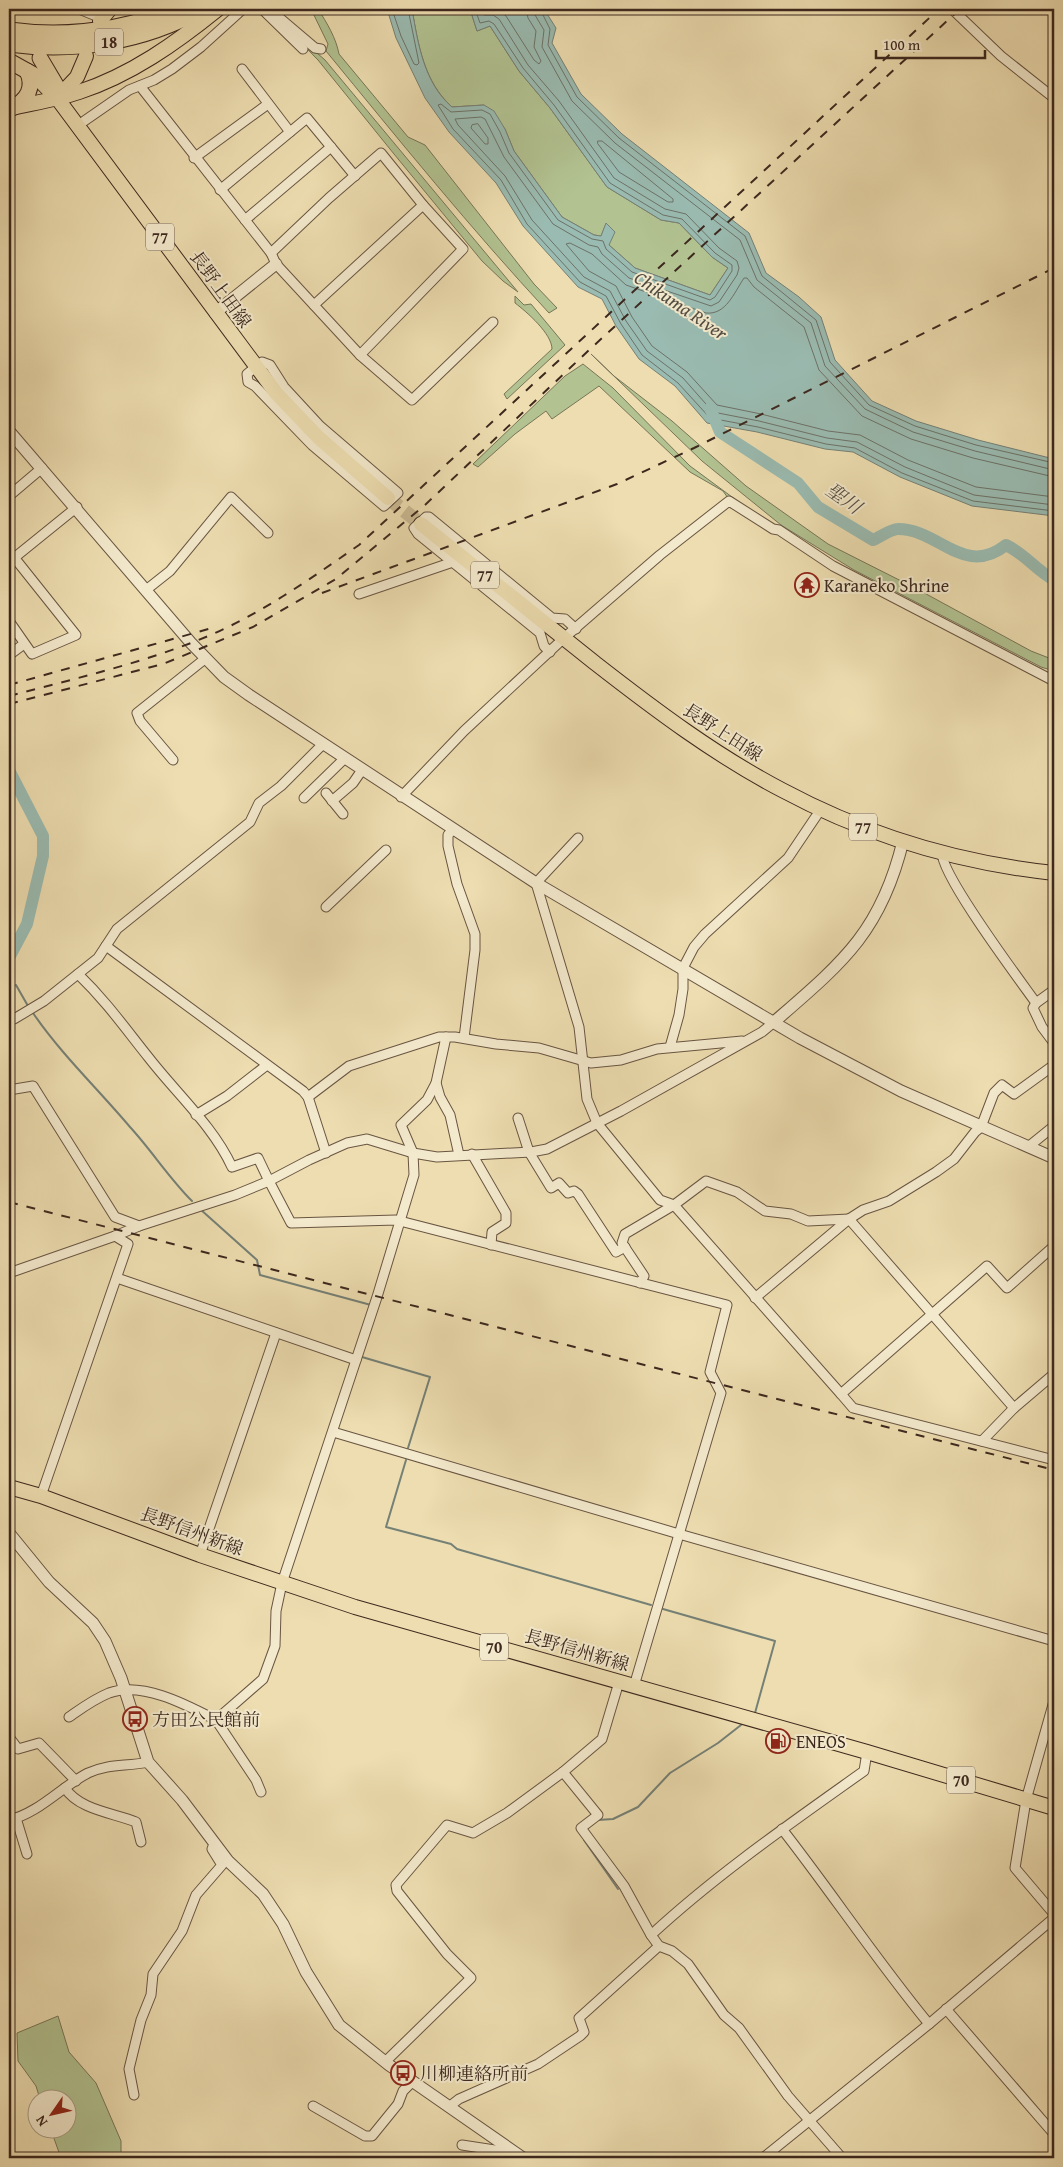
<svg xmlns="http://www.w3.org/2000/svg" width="1063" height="2167" viewBox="0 0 1063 2167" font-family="'Gentium Book Plus','Noto Serif JP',serif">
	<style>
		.green { fill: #b2c291; stroke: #787558 }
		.water { fill: #9abbb1; stroke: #758076 }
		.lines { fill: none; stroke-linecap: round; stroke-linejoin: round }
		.shore { stroke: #6c7268; stroke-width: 1 }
		.stream { stroke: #758076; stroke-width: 2 }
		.river { stroke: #9abbb1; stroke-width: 12 }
		.primary-tunnel { stroke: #cab993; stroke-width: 14; stroke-dasharray: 14 7; stroke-linecap: butt }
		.minor-casing { stroke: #695542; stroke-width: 11 }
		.tertiary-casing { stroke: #695542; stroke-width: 13 }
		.primary-casing { stroke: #3d281e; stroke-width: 16 }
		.trunk-casing { stroke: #3d281e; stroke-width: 17 }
		.minor { stroke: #f3e9cc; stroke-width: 9 }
		.tertiary { stroke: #f3e9cc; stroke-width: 11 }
		.primary { stroke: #edddb0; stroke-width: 14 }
		.trunk { stroke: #edddb0; stroke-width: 15 }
		.rail { stroke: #3d281e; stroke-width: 2; stroke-dasharray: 9 9; stroke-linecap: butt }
		.labels { text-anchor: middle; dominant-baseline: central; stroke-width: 4; stroke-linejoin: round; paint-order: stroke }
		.shield { fill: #f3e9cc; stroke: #746252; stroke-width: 1 }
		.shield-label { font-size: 16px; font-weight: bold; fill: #3d281e }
		.street-label { font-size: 18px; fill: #3d281e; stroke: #f3e9cc }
		.poi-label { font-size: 18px; fill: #3d281e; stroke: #f3e9cc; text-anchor: start }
		.water-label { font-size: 19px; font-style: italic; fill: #544d43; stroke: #f3e9cc }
	</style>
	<rect width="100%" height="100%" fill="#edddb0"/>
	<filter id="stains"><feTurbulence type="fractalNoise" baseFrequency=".004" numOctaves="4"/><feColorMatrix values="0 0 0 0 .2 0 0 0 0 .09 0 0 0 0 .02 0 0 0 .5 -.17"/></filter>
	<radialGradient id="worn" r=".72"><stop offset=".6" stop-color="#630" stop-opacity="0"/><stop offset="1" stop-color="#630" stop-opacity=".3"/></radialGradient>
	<g class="green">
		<path d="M311 9H318C327 23 336 38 339 54L408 137 425 145 534 284 557 308 549 313C471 229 399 140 326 51L328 44Z"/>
		<path d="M412 9H470L477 31 490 26 519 71 550 108 607 187 661 220 679 223 712 257 728 268 710 295 635 268 609 245 606 224 601 236 594 235 562 217 514 151 505 129 484 105 452 107C424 82 418 44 412 9Z"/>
		<polygon points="280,21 325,60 518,292 503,281 482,261 394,154 318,60"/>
		<path d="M515 296 524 305 531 304 565 345 507 399 504 394 552 349C552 334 527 312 515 303Z"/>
		<polygon points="591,354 614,376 672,421 746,486 828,544 917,589 1031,651 1054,660 1054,671 1041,667 854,570 781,525 702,461"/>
		<polygon points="583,364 613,388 690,466 770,525 728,498 723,491 690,472 599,386 552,419 546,411 515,434 478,467 473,464 565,376"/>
		<polygon points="58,2016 69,2052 96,2083 121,2141 121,2158 61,2158 51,2130 68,2130 68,2100 40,2099 36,2086 18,2061 17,2033"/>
	</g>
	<path class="water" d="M387 9H412C418 44 424 83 452 107L484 105 494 111 505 129 514 151 562 217 594 235 601 236 606 223 615 232 609 245 635 268 710 295 728 268 712 257 679 223 661 220 607 187 550 108 519 71 490 26 477 31 470 9H544L556 28 552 43 581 94 622 134 749 233 766 273 799 297 821 317 835 360 872 401 916 421 978 440 1054 459V516L972 506 900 477 853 452 825 449 757 432 707 423 675 386 639 359 616 326 602 299 578 287 523 226 496 183 449 132 425 98 396 38Z"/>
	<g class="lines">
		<g class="shore">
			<polyline points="392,9 401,36 414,64 417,65 419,63 408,9"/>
			<polyline points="475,9 480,23 489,21 494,24 523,68 554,105 610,183 663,215 682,219 715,253 732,265 732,271 715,297 710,300 632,272 606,249 603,241 592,239 558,220 509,153 500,132 490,114 482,110 451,112 441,104 438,105 453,129 501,180 527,224 580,282 606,296 621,324 642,355 678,383 710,418 758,427 826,444 855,448 902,473 973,501 1054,511"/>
			<polyline points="481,9 484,15 493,15 499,19 528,65 559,101 614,178 665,209 686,214 719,248 737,261 739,268 737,275 719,302 711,306 629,278 602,254 598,247 589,245 553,224 504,157 485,119 481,117 455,119 458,125 505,176 532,220 584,277 610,291 626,321 647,351 683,378 713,412 759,421 827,438 857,442 905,467 974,495 1054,505"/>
			<polyline points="497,9 506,16 534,60 539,64 541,61 534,47 536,31 528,18 526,9"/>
			<polyline points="534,9 535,15 544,30 542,47 572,101 615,143 740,240 757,280 811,323 825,366 865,409 913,432 975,451 1054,470"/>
			<polyline points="540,9 550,29 548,45 577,97 619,138 745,236 762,276 816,320 830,362 869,405 915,426 976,445 1054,463"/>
			<polygon points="478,124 488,138 488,144 485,144 471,128 472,125"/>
			<polygon points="598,141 602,141 673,199 673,202 668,202 619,172 598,144"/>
			<path d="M1054 477 973 458 911 439 862 416 819 370 804 327 754 287 747 278H744C734 293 726 315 706 313L626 285 592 254 570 243 566 244 589 271 616 286 632 317 652 346 687 372 717 405 761 414 828 431 860 435 908 460 976 487 1054 497"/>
		</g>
		<g class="stream">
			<polyline points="9,977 10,978"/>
			<polyline points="16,985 28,1006"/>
			<path d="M33 1013C61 1054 98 1089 130 1127 152 1151 169 1178 192 1201"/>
			<polyline points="200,1209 257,1260 260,1275 371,1305"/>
			<polyline points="362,1357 430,1377 408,1448"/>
			<polyline points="406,1460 386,1527 451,1544 457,1549 651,1605"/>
			<polyline points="663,1609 775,1641 755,1713"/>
			<polyline points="598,1820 613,1819 638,1807 670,1773 718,1743 741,1725"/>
			<polyline points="584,1840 618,1889"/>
		</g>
		<g class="river">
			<path d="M710 408 720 432 798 483 818 507 873 540C880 537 891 529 898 529 939 529 964 578 1006 545 1025 554 1036 570 1054 580"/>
			<polyline points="9,770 43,836 43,856 27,924 9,958"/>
		</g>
		<polyline class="primary-tunnel" points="388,498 421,524"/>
		<defs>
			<g id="minor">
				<polyline points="79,9 101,18"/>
				<polyline points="262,9 303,49"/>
				<polyline points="269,9 315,48 321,49"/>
				<polyline points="952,9 1001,56 1054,98"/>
				<polyline points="242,69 290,132"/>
				<polyline points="140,86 271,253 276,264 360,355 412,400 493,322"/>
				<polyline points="77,126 129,90 154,80 172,69 201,47 243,9"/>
				<polyline points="194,158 268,104"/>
				<polyline points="220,190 307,118 355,176"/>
				<polyline points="245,220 331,147"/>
				<polyline points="271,253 329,198 381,153 423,205 463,249 360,355"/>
				<polyline points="314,305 423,205"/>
				<polygon points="262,362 270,365 284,387 320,426 398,493 384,506 312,445 255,386 248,382 247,374"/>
				<polyline points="9,496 42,468"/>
				<polyline points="9,551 76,635 32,654 9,621"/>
				<polyline points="9,562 77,507"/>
				<polyline points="146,590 170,571 231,497 268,533"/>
				<polyline points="359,594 453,562"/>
				<polyline points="550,652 544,646 540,633 418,534 414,528 426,517 429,517 552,618 565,619 576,629"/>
				<polyline points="9,655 24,644"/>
				<polyline points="173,760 140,721 137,713 206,658"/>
				<polyline points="326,793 343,814"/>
				<polyline points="401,797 464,731 564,638 660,555 729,501 773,529 779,530 833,566 1054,681"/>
				<polyline points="304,798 345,758"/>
				<polyline points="332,801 353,783 362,770"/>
				<polyline points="453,829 448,835 448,846 457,884 475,934 475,950 464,1038"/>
				<polyline points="578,838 536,883 579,1027 587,1099 597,1123 660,1200 674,1205 841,1394 987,1266 1007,1288 1054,1246"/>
				<path d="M942 852C940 874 1019 979 1036 1003"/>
				<polyline points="326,907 386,850"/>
				<polyline points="106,946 303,1091 308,1097 326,1153"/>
				<path d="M78 974C106 1001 125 1028 149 1058 177 1094 213 1126 232 1167L258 1158 269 1181 291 1223 396 1220 727 1305 710 1372 721 1393 634 1686"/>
				<polyline points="1054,990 1036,1003 1033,1008 1042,1027 1054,1043"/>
				<polyline points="9,1019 14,1019 44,1001 98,958 117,929 250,822 259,803 281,786 322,745"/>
				<polyline points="670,1047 679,1015 683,989 683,968 694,947 705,934 788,858 821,809"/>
				<polyline points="436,1083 440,1097 450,1115 459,1155"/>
				<polyline points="9,1090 33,1086 115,1217 139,1226"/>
				<polyline points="308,1097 349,1066 439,1037 455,1037 496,1044 539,1048 591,1063 621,1060 657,1049 742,1041"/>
				<polyline points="196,1115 227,1096 267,1065"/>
				<polyline points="518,1118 529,1152 551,1188 559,1183 568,1193 574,1191 578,1194 616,1252 625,1247"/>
				<polyline points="1028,1147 1054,1126"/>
				<polyline points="472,1154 506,1213 506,1223 492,1232 491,1245"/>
				<polyline points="849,1219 1014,1408"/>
				<polyline points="9,1273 115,1236 139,1226 235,1195 269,1181 309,1160 347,1143 367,1139 413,1153 437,1157 531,1152 547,1149 621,1111 762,1032 774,1022"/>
				<polyline points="117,1278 356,1360"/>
				<polyline points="640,1283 644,1276 622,1243 625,1234 674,1205 706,1181 737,1192 765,1211 791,1214 808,1221 849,1219"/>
				<polyline points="755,1298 849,1219 863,1210 889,1201 936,1172 954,1159 975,1132 981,1127 994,1093 1002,1085 1014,1094 1054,1065"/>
				<polyline points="841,1394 853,1408 1054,1460"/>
				<polyline points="333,1432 679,1534 1054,1641"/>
				<polyline points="982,1441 1014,1408 1054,1374"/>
				<polyline points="41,1496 128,1244 115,1236"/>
				<polyline points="200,1555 276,1333"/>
				<polyline points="619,1682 602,1739 563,1772 598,1815 581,1828 624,1886 651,1935 659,1946 672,1951 688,1964 724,2015 739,2028 788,2096 842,2158"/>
				<polyline points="1054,1701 1026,1800 1015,1868 1054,1914"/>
				<path d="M69 1717C82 1708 94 1699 109 1693 143 1681 187 1705 216 1720L263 1679 275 1646 276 1611 282 1583 377 1297 414 1175 413 1153 401 1125 427 1100 436 1083 446 1037"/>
				<polyline points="216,1720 256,1780 261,1792"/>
				<polyline points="9,1737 18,1749 39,1743 76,1781"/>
				<path d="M65 1788C79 1810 114 1813 136 1822L141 1842"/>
				<polyline points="16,1818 27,1854"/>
				<path d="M9 1820C39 1813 61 1787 88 1773 110 1763 126 1767 148 1762"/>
				<path d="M782 1829C832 1893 877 1961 929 2024"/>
				<path d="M651 1935C717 1874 791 1823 864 1771L867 1752"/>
				<polyline points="946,2009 1054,2134"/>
				<polyline points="385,2062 471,1978 447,1954 397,1891 396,1885 447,1825 473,1833 507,1813 563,1772"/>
				<polyline points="134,2095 129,2069 141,2020 151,1995 153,1974 182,1931 196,1895 222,1865 212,1849 214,1844"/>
				<polyline points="313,2106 365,2136 372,2136 398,2104 403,2091 413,2081"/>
				<polyline points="450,2106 459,2099 538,2064 580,2036 584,2032 579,2018 659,1946"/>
				<polyline points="462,2145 514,2153 512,2158"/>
				<polyline points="763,2158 929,2024 1054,1918"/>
			</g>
			<g id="tertiary">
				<polyline points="215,313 276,264"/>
				<polyline points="9,431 191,643 224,677 249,695 536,883 800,1038 901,1091 1054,1158"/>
				<path d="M774 1022C842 963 881 932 903 841"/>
				<polyline points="9,1533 49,1582 93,1623 105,1641 121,1678 148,1762 182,1800 228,1861 263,1894 283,1924 306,1972 339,2025 389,2065 523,2158"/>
			</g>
			<g id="primary">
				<polyline points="100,21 110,9"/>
				<polyline points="58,97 77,77 86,56"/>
				<polyline points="57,98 276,393 319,438 388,498"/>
				<path d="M12 108C34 103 58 99 79 92 131 75 176 43 218 9"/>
				<path d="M421 524C479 571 537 617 595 663 654 709 715 755 782 790 866 835 960 863 1054 873"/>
				<polyline points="9,1487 41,1496 200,1555 355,1607 867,1752 1054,1808"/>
			</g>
			<g id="trunk">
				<path d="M9 30C67 38 123 30 177 9"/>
				<path d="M9 44C75 53 144 42 203 9"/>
				<polyline points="40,58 56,85 57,98"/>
				<polyline points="9,61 36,76 57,98"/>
				<path d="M12 108C27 100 35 88 27 71"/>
			</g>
		</defs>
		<use href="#minor" class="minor-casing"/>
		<use href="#tertiary" class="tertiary-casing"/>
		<use href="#primary" class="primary-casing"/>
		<use href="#trunk" class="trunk-casing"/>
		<use href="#minor" class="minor"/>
		<use href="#tertiary" class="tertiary"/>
		<use href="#primary" class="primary"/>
		<use href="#trunk" class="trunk"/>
		<g class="rail">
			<polyline points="322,593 617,484 694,448 1054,268"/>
			<polyline points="9,685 212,628"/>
			<path d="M9 696C77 678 148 662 213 634 265 611 313 577 359 545L939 9"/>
			<polyline points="9,704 163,664 253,627 336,579 425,505 588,351 960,9"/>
			<polyline points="9,1202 1054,1470"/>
		</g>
	</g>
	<defs>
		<symbol id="temple-ring" viewBox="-11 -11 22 22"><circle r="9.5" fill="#f3e9cc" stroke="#8f2418" stroke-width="1.5"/><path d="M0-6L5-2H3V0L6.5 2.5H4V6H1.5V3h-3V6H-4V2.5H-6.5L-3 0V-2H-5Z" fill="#8f2418"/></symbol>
		<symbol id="bus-ring" viewBox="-11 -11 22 22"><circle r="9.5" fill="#f3e9cc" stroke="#8f2418" stroke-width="1.5"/><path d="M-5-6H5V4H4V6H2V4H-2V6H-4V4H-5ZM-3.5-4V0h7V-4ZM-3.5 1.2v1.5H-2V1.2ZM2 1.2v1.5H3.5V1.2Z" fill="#8f2418"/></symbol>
		<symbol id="fuel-ring" viewBox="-11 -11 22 22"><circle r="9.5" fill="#f3e9cc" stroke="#8f2418" stroke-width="1.5"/><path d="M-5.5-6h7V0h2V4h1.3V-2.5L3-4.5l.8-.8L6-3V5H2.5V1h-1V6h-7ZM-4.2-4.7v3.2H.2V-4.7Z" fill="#8f2418"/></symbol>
	</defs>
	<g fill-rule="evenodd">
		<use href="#temple-ring" x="793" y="571" width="28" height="28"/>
		<use href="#bus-ring" x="121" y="1705" width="28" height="28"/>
		<use href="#fuel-ring" x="764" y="1727" width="28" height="28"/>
		<use href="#bus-ring" x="389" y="2059" width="28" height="28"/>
	</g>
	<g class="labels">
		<g class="shield">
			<rect x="95" y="28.5" width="28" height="27" rx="4"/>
			<rect x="146" y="223.5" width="28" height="27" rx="4"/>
			<rect x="471" y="561.5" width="28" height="27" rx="4"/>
			<rect x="849" y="813.5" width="28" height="27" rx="4"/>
			<rect x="480" y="1633.5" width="28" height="27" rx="4"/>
			<rect x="947" y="1766.5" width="28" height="27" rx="4"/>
		</g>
		<g class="shield-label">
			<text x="109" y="42">18</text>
			<text x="160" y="237">77</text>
			<text x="485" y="575">77</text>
			<text x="863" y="827">77</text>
			<text x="494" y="1647">70</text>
			<text x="961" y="1780">70</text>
		</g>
		<g class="street-label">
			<text transform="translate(221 289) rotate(54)">長野上田線</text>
			<text transform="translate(723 732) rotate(33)">長野上田線</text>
			<text transform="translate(192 1531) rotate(20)">長野信州新線</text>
			<text transform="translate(577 1650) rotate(16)">長野信州新線</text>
		</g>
		<g class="poi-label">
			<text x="824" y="585">Karaneko Shrine</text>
			<text x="152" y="1719">方田公民館前</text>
			<text x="796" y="1741">ENEOS</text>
			<text x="420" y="2073">川柳連絡所前</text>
		</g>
		<g class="water-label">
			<text transform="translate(681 305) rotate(34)">Chikuma River</text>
			<text transform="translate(844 498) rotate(35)">聖川</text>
		</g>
	</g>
	<rect width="1063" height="2167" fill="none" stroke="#edddb0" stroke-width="30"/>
	<rect x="10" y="10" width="1043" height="2147" fill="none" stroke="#3d281e" stroke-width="2.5"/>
	<rect x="15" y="15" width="1033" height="2137" fill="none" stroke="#3d281e"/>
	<g transform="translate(52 2114) rotate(236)"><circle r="24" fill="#f3e9cc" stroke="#aa9c86"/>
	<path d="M0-4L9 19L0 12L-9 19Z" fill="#8f2418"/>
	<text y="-8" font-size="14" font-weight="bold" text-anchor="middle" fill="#3d281e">N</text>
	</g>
	<path d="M876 50v8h109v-8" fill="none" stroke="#3d281e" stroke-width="2.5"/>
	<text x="883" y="50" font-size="15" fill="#3d281e" stroke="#f3e9cc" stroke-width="4" paint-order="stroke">100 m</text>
	<rect width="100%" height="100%" filter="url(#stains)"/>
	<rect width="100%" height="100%" fill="url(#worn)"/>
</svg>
